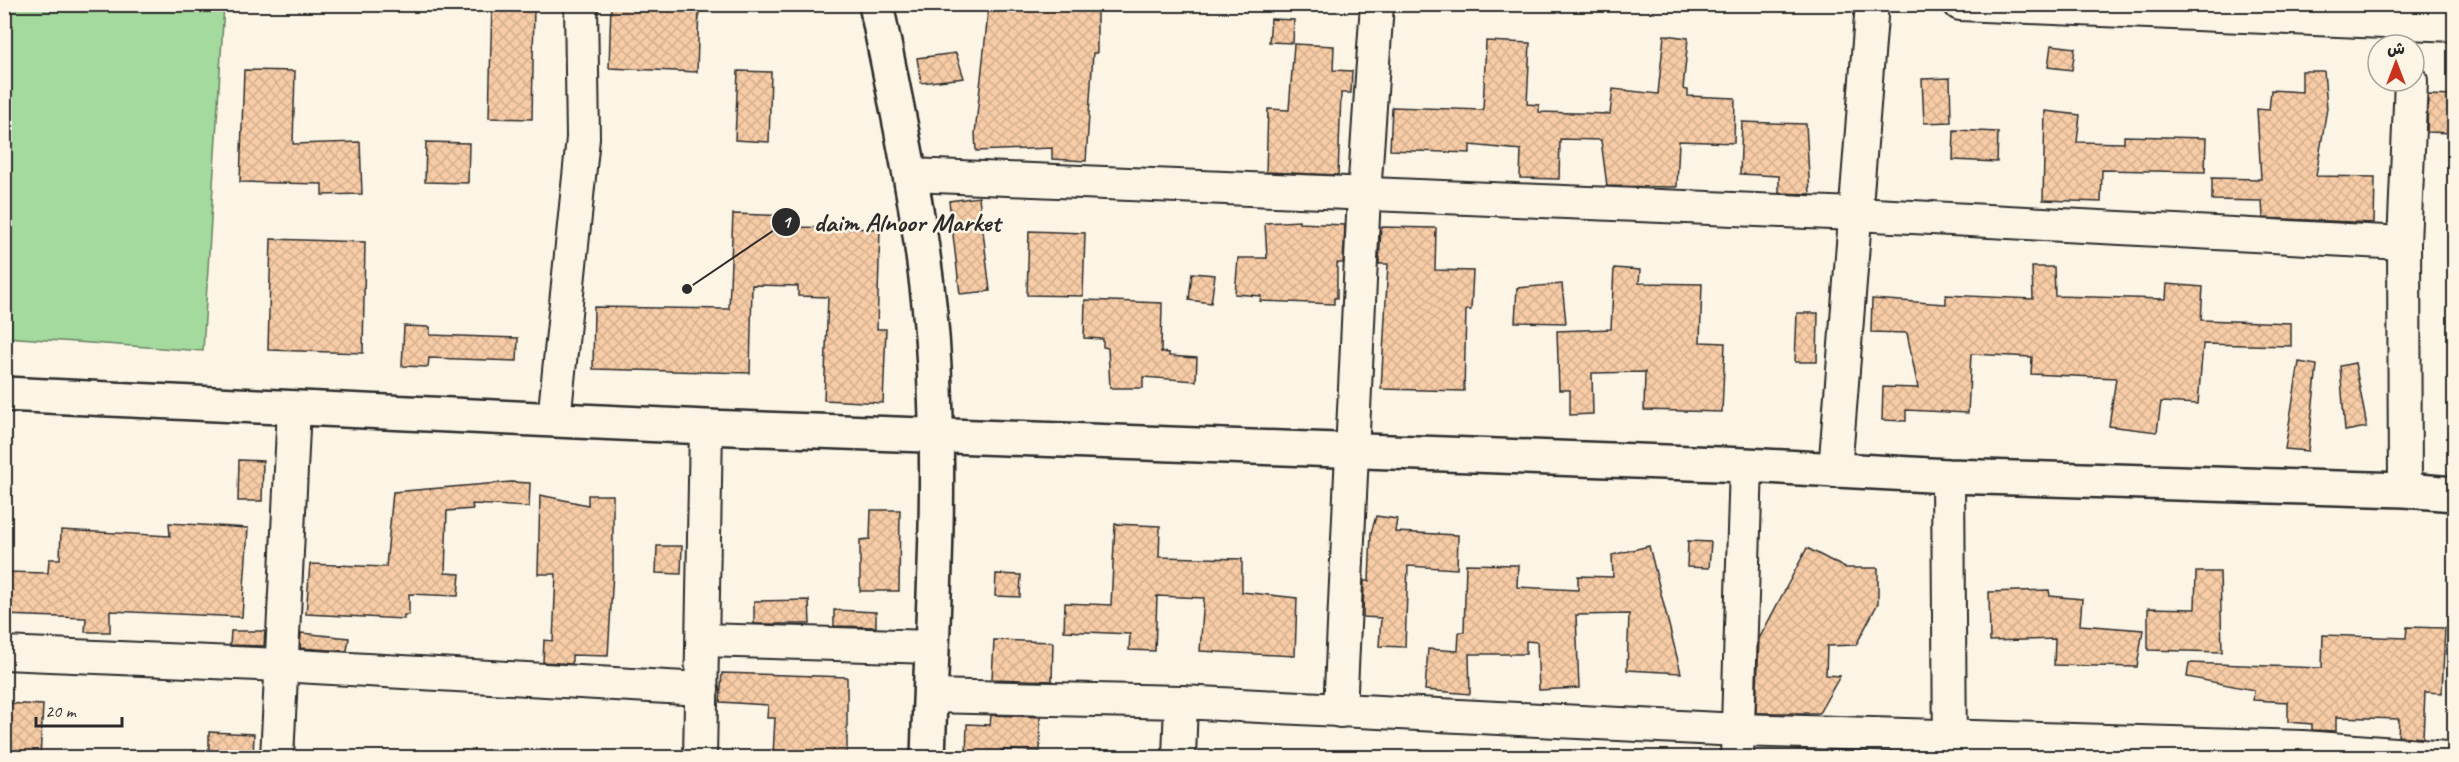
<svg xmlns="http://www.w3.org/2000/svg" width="2459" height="762" viewBox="0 0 2459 762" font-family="Caveat,'Playpen Sans Arabic',sans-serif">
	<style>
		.pitch { fill: #a4da9e; stroke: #688264; stroke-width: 1.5 }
		.building { fill: url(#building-cross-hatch); stroke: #2b2b2b; stroke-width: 1.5 }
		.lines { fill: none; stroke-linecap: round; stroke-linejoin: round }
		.minor-casing { stroke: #2b2b2b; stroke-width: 36 }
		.tertiary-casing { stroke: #2b2b2b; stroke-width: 38 }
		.minor { stroke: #fcf5e5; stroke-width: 32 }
		.tertiary { stroke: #fcf5e5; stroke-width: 33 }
		.leader { fill: none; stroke: #2b2b2b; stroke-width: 2 }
		.callout-dot { fill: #2b2b2b; stroke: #fcf5e5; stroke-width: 2 }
		.mark-label { font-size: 18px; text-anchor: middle; font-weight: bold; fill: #fff }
		.callout-label { font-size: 27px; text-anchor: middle; font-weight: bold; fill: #2b2b2b; stroke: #fcf5e5; stroke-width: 5; stroke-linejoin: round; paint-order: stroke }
	</style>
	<defs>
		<pattern id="building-cross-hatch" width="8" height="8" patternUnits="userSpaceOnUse" patternTransform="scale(1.5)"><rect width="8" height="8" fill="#f7cca6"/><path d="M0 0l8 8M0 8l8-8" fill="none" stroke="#d4af8f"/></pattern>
	</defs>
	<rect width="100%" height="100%" fill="#fcf5e5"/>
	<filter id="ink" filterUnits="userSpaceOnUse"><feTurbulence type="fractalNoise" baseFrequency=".0167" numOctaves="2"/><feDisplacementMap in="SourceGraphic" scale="12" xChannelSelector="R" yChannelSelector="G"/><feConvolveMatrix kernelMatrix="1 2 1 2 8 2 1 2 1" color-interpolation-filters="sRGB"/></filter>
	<g filter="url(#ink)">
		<polygon class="pitch" points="4,5 224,5 203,351 5,337"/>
		<g class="building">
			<polygon points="492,4 534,6 532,119 489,118"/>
			<polygon points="611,4 699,4 697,72 609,68"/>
			<polygon points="989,4 1097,4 1097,53 1093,53 1086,161 1052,159 1052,148 976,151 975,134"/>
			<polygon points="1271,19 1294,20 1293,43 1269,42"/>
			<polygon points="1664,35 1688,38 1683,89 1688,90 1688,96 1735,98 1734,143 1679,141 1677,187 1607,186 1601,140 1560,139 1559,179 1520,178 1521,150 1470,145 1470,153 1390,150 1392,107 1483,110 1486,41 1530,43 1527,104 1539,105 1539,112 1610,114 1613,89 1658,94"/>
			<polygon points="1294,44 1334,46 1333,70 1352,71 1351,93 1341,93 1338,175 1266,172 1268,109 1289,110"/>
			<polygon points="2051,45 2075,48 2072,70 2048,67"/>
			<polygon points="956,53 964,78 921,83 917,58"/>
			<polygon points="244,70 295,71 293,144 360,142 362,194 322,195 322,184 240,182"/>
			<polygon points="738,71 771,72 769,142 735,140"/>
			<polygon points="2302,71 2324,71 2327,108 2316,176 2375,177 2374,223 2263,218 2262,201 2212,200 2212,178 2261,179 2257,109 2269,110 2271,90 2302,92"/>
			<polygon points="1950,78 1951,122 1924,123 1922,79"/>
			<polygon points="2428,95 2454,96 2454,133 2427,132"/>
			<polygon points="2045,111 2080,115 2077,142 2124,143 2124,136 2206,138 2205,172 2102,170 2101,202 2043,200"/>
			<polygon points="1742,122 1806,124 1810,194 1779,193 1779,176 1740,174"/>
			<polygon points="1954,130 1998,132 1997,162 1953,160"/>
			<polygon points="426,142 469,143 468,183 425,182"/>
			<polygon points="979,197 990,291 960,294 949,201"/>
			<polygon points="733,214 795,216 794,227 880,229 877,329 886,329 883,403 824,400 828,297 798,296 798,286 752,285 750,373 593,369 594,307 729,309"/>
			<polygon points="1299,221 1299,223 1345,225 1343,263 1337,263 1337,298 1334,298 1334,304 1260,301 1261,296 1235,294 1238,258 1267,258 1265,223"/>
			<polygon points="1381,227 1436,228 1435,270 1473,271 1471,310 1466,310 1464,391 1381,389 1388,264 1379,264"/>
			<polygon points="1029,231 1085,233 1083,296 1027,295"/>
			<polygon points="271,239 365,242 363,353 268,350"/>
			<polygon points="2032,267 2054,267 2055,296 2166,299 2167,284 2203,287 2201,320 2291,323 2291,346 2203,344 2198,404 2161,402 2157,432 2109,426 2116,378 2031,374 2032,357 1971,354 1968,413 1906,410 1906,421 1882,420 1883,387 1918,388 1907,333 1871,332 1872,299 1946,304 1946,295 2033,299"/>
			<polygon points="1614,268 1640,270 1639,283 1702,284 1700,342 1725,343 1722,412 1644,410 1645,372 1592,373 1593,414 1570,415 1570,390 1559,390 1557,331 1611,329"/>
			<polygon points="1192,273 1215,275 1211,303 1189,300"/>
			<polygon points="1562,284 1566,323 1515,322 1517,288"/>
			<polygon points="1085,300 1162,303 1161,352 1169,353 1169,356 1197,358 1196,381 1143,377 1143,388 1110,388 1108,348 1103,347 1103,339 1084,338"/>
			<polygon points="1797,313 1818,313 1817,362 1795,362"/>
			<polygon points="404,326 430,327 430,335 518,338 517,361 429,358 428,367 402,366"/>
			<polygon points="2299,362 2317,365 2308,451 2285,449"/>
			<polygon points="2355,363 2367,427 2345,431 2340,366"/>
			<polygon points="239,460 263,461 262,501 238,501"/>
			<polygon points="511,482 530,483 529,507 472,504 473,509 447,511 445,573 460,574 458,596 409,594 409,615 404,615 404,619 306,614 310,564 386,567 393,492"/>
			<polygon points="540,495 588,505 588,495 613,495 613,571 608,656 572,655 572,664 543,662 544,640 553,641 556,574 538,574"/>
			<polygon points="871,510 900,510 899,591 860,591 860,540 870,539"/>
			<polygon points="1376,516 1397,519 1395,532 1458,535 1457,569 1408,566 1405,647 1379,646 1381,618 1363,617 1364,581 1369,581 1371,533"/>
			<polygon points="169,523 248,528 242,617 110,611 110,632 85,632 86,618 4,615 4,572 48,573 49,559 60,559 61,530 170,536"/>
			<polygon points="1115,524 1160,526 1159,557 1242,559 1242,592 1297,598 1295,656 1200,651 1204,598 1157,596 1155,651 1129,650 1130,634 1064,631 1065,603 1111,605"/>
			<polygon points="1688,541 1711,542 1709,568 1687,567"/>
			<polygon points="657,546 682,546 681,574 656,573"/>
			<polygon points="1649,546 1681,673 1627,670 1629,614 1576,615 1579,688 1539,690 1537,642 1526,641 1526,654 1469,654 1470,694 1425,690 1428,649 1458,651 1459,632 1464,632 1466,564 1518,565 1517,587 1578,590 1578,576 1613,577 1612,555"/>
			<polygon points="1807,548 1845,568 1878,568 1878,603 1856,645 1827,646 1826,675 1840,676 1819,713 1756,713 1759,639"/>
			<polygon points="2196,572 2220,572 2222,652 2148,650 2148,608 2195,609"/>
			<polygon points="996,574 1021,575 1020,597 995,596"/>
			<polygon points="2049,590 2050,596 2082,599 2080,625 2143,630 2137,667 2054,665 2055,639 1990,641 1989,592"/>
			<polygon points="809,600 810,624 754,624 754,601"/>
			<polygon points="834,610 876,612 876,627 834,626"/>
			<polygon points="2407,627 2445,628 2442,693 2425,692 2423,738 2398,736 2399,719 2336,717 2336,731 2312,730 2312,724 2288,722 2288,702 2253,700 2254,690 2187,677 2189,663 2322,668 2323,635 2406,638"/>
			<polygon points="231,631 265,631 264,646 230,645"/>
			<polygon points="301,633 349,638 347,651 300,648"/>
			<polygon points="994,640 1053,642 1052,681 992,679"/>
			<polygon points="722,673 847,677 847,758 773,756 775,718 767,718 768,705 720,702"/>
			<polygon points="4,703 43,705 40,758 4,758"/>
			<polygon points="991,715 1040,717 1040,751 1001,750 1001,758 966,758 967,724 990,725"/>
			<polygon points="209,732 254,734 253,758 209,758"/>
		</g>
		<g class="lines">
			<defs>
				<g id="minor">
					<polyline points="1960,4 2454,25"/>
					<polyline points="911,175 1855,214 2404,243"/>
					<polyline points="554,420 583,138 581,4"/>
					<polyline points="1835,471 1872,4"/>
					<polyline points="1948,476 1950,757"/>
					<polyline points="2405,490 2404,243 2411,81"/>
					<polyline points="703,640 932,647"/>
					<polyline points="4,653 279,665 702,689"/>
					<polyline points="930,696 1181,702 1739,730 2303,747 2447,758"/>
					<polyline points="1340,711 1364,195 1377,4"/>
					<polyline points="277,758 294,408"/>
					<polyline points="700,758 706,427"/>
					<polyline points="1179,758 1181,702"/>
					<polyline points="1737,758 1746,465"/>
				</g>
				<g id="tertiary">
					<path d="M876 4C900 124 928 245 934 367 941 497 932 628 928 758"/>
					<polyline points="4,394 706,427 1746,465 1948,476 2405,490 2454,494"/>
				</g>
			</defs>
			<use href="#minor" class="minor-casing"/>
			<use href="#tertiary" class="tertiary-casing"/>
			<use href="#minor" class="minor"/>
			<use href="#tertiary" class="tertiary"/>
		</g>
	</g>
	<path class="leader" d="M687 289L786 222"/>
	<g class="callout-dot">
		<circle cx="687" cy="289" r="6"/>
		<circle cx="786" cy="222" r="15"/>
	</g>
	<g class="mark-label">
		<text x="786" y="228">1</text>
	</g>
	<g class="callout-label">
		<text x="907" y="231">daim Alnoor Market</text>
	</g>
	<rect width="2459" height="762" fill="none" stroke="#fcf5e5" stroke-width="24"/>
	<rect x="12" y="12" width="2435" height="738" fill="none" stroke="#2b2b2b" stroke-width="2" filter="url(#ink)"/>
	<g transform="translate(2396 63)"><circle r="28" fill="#fcf5e5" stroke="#a8a49b" stroke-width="1.5"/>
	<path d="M0-4.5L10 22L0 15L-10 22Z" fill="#c8321e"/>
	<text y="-9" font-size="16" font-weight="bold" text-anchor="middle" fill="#2b2b2b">ش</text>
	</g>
	<path d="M36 717v9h86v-9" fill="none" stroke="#2b2b2b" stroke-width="3"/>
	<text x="45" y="717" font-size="18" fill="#2b2b2b" stroke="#fcf5e5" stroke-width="4.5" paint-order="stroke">20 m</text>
</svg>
